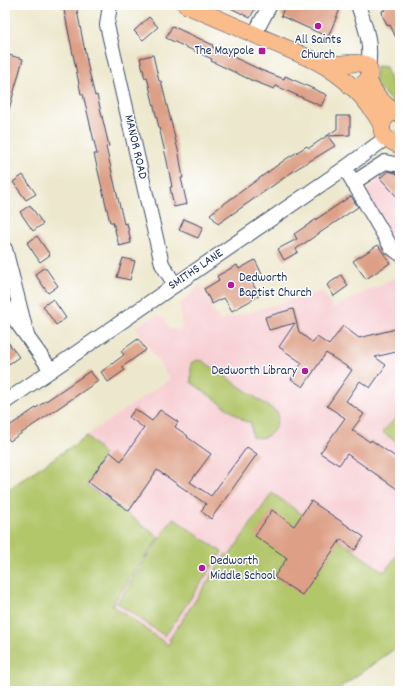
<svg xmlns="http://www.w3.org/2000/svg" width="405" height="696" viewBox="0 0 405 696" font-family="Dekko,sans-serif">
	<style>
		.built { fill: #f7cfd3 }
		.green { fill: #b2c66a; stroke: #667a64 }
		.building { fill: #dd9f85 }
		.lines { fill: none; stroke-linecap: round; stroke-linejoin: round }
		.minor-casing { stroke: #3a4b6f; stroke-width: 16 }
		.major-casing { stroke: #3a4b6f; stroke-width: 18 }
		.minor { stroke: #fff; stroke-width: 14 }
		.major { stroke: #fabc8b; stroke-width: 17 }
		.poi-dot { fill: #b5179e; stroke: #fff; stroke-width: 1.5 }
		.labels { text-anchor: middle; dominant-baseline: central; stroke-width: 3; stroke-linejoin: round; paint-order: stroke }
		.poi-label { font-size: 13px; fill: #1b2f5e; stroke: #fff; text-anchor: end }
		.street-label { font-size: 13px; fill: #1b2f5e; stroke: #fff }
	</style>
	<rect width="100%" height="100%" fill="#fff"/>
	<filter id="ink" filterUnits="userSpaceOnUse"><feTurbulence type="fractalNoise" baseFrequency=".025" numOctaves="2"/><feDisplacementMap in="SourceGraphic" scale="8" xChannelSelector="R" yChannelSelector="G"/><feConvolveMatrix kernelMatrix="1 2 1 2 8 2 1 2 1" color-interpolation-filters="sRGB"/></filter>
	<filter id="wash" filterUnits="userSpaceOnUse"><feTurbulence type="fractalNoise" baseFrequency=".012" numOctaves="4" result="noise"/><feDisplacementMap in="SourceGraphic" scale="16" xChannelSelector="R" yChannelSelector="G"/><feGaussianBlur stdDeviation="0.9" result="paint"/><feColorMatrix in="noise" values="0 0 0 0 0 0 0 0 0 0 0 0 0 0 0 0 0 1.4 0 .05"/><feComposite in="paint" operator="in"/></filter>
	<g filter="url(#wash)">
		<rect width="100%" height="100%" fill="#ede8cd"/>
		<g class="built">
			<polygon points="389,169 400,170 400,241 398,243 384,237 362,194"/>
			<polygon points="400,275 400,645 335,691 5,691 5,491 170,379 135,327 157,315 165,319 169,329 182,329 180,304 200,285 219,321 322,291 333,308"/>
		</g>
		<g class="green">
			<polygon points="376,66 386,67 396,97 394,104 375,84"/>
			<path d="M198 360 203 361 278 413C278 430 269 441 252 437L251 422H246L191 382V363Z"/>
			<polygon points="400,414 400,444 382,432"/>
			<polygon points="87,436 104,454 87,485 159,537 112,605 168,645 171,641 169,640 226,554 229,556 272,493 384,572 400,551 400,645 335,691 5,691 5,491"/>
			<polygon points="173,518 222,552 165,636 117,603"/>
		</g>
		<g id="blocks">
			<g class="building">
				<polygon points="63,5 76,5 88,67 95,96 97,95 109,146 106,147 124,224 127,223 131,243 119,246 113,222 110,222 94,154 97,154 83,94 81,94 77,74"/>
				<polygon points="225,5 257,5 250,18"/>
				<polygon points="285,5 332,5 340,9 328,37 281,16"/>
				<polygon points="382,5 400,5 400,46 390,25 388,26 383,17 382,11 385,10"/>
				<polygon points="149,17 158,27 143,40 134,31"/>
				<polygon points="172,26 213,45 212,47 261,70 284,79 285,76 327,95 321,106 276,86 274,89 251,80 211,61 212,59 166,38"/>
				<polygon points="5,54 23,59 8,113 5,113"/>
				<polygon points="153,55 159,81 161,81 179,154 183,178 181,178 187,204 174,207 170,187 172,187 167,161 147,77 145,78 140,58"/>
				<polygon points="337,116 350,116 350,135 328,136 335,146 298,168 218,224 210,214 286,159 307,146 309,148 337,129"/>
				<polygon points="388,171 396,173 400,177 400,200 380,178"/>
				<polygon points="23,175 36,194 26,200 13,182"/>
				<polygon points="351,196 358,207 296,249 298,252 284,260 278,249 297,239 294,234"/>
				<polygon points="30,205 43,224 33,231 20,212"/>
				<polygon points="184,219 203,227 198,238 179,230"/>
				<polygon points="37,236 50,255 40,262 27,243"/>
				<polygon points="378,245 390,263 366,279 353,261"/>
				<polygon points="123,258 135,261 130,280 117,277"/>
				<polygon points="255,260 263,276 252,282 259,296 232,311 224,298 212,304 204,289 219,280 217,276 237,265 239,269"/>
				<polygon points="45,267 58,286 48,293 35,274"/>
				<polygon points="341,275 348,286 334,296 327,285"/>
				<polygon points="53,299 66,318 56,325 43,306"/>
				<polygon points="293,309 299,332 313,343 317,337 329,345 343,326 359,338 400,328 400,351 375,357 386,365 370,388 360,381 346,401 364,414 352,430 370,442 371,440 400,460 400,491 347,454 339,465 320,453 345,418 327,406 352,370 326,353 303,387 291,379 302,363 279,347 295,323 269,330 265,317"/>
				<polygon points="5,338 19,357 9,364 5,358"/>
				<polygon points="138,339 146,350 122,367 125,370 108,382 101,372 124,355 121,351"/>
				<polygon points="90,371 98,381 10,441 5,435 5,429"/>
				<polygon points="135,409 152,421 160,410 178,422 175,427 188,436 187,437 211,454 190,482 211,496 247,447 257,454 211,519 201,511 206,504 157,470 129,511 88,482 110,452 121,461 144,428 129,417"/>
				<polygon points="311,501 364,537 355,550 341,539 302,595 274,577 287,558 255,536 272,510 294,526"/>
			</g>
		</g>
	</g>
	<g filter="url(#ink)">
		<use href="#blocks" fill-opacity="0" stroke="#3a4b6f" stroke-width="1"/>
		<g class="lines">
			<defs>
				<g id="minor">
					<polyline points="110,5 107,25 162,264 175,285"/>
					<path d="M358 5C366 28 372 44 368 68"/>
					<polyline points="254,35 270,5"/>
					<polyline points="345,168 391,247 400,254"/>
					<polyline points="353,183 385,162 400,165"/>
					<polyline points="5,249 27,335"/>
					<polyline points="5,306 51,370"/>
					<polyline points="5,402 345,168 386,138"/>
				</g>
				<g id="major">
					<path d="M186 5 316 61C345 76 366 97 382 125"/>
					<path d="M322 62C329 63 335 64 341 64 353 64 375 57 368 80L360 87H351"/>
					<path d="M368 80C374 94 383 105 396 112"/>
					<path d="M400 112C387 111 377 123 384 136 388 141 395 142 400 146"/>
				</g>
			</defs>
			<use href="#minor" class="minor-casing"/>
			<use href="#major" class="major-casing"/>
			<use href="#minor" class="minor"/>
			<use href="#major" class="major"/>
		</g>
	</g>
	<g class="poi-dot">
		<circle cx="318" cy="26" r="4"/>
		<rect x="258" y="47" width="8" height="8" rx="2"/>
		<circle cx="231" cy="285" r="4"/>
		<circle cx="305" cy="371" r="4"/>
		<circle cx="202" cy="568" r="4"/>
	</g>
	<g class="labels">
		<g class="poi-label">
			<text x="318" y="40" text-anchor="middle">All Saints<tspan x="318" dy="15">Church</tspan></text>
			<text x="254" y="51">The Maypole</text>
			<text x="239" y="278" text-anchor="start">Dedworth<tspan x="239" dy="15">Baptist Church</tspan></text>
			<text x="297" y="371">Dedworth Library</text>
			<text x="210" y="561" text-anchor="start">Dedworth<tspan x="210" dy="15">Middle School</tspan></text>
		</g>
		<g class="street-label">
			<text transform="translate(135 147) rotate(77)">MANOR ROAD</text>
			<text transform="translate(196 270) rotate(-34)">SMITHS LANE</text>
		</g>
	</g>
	<rect width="405" height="696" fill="none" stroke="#fff" stroke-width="20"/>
</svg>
